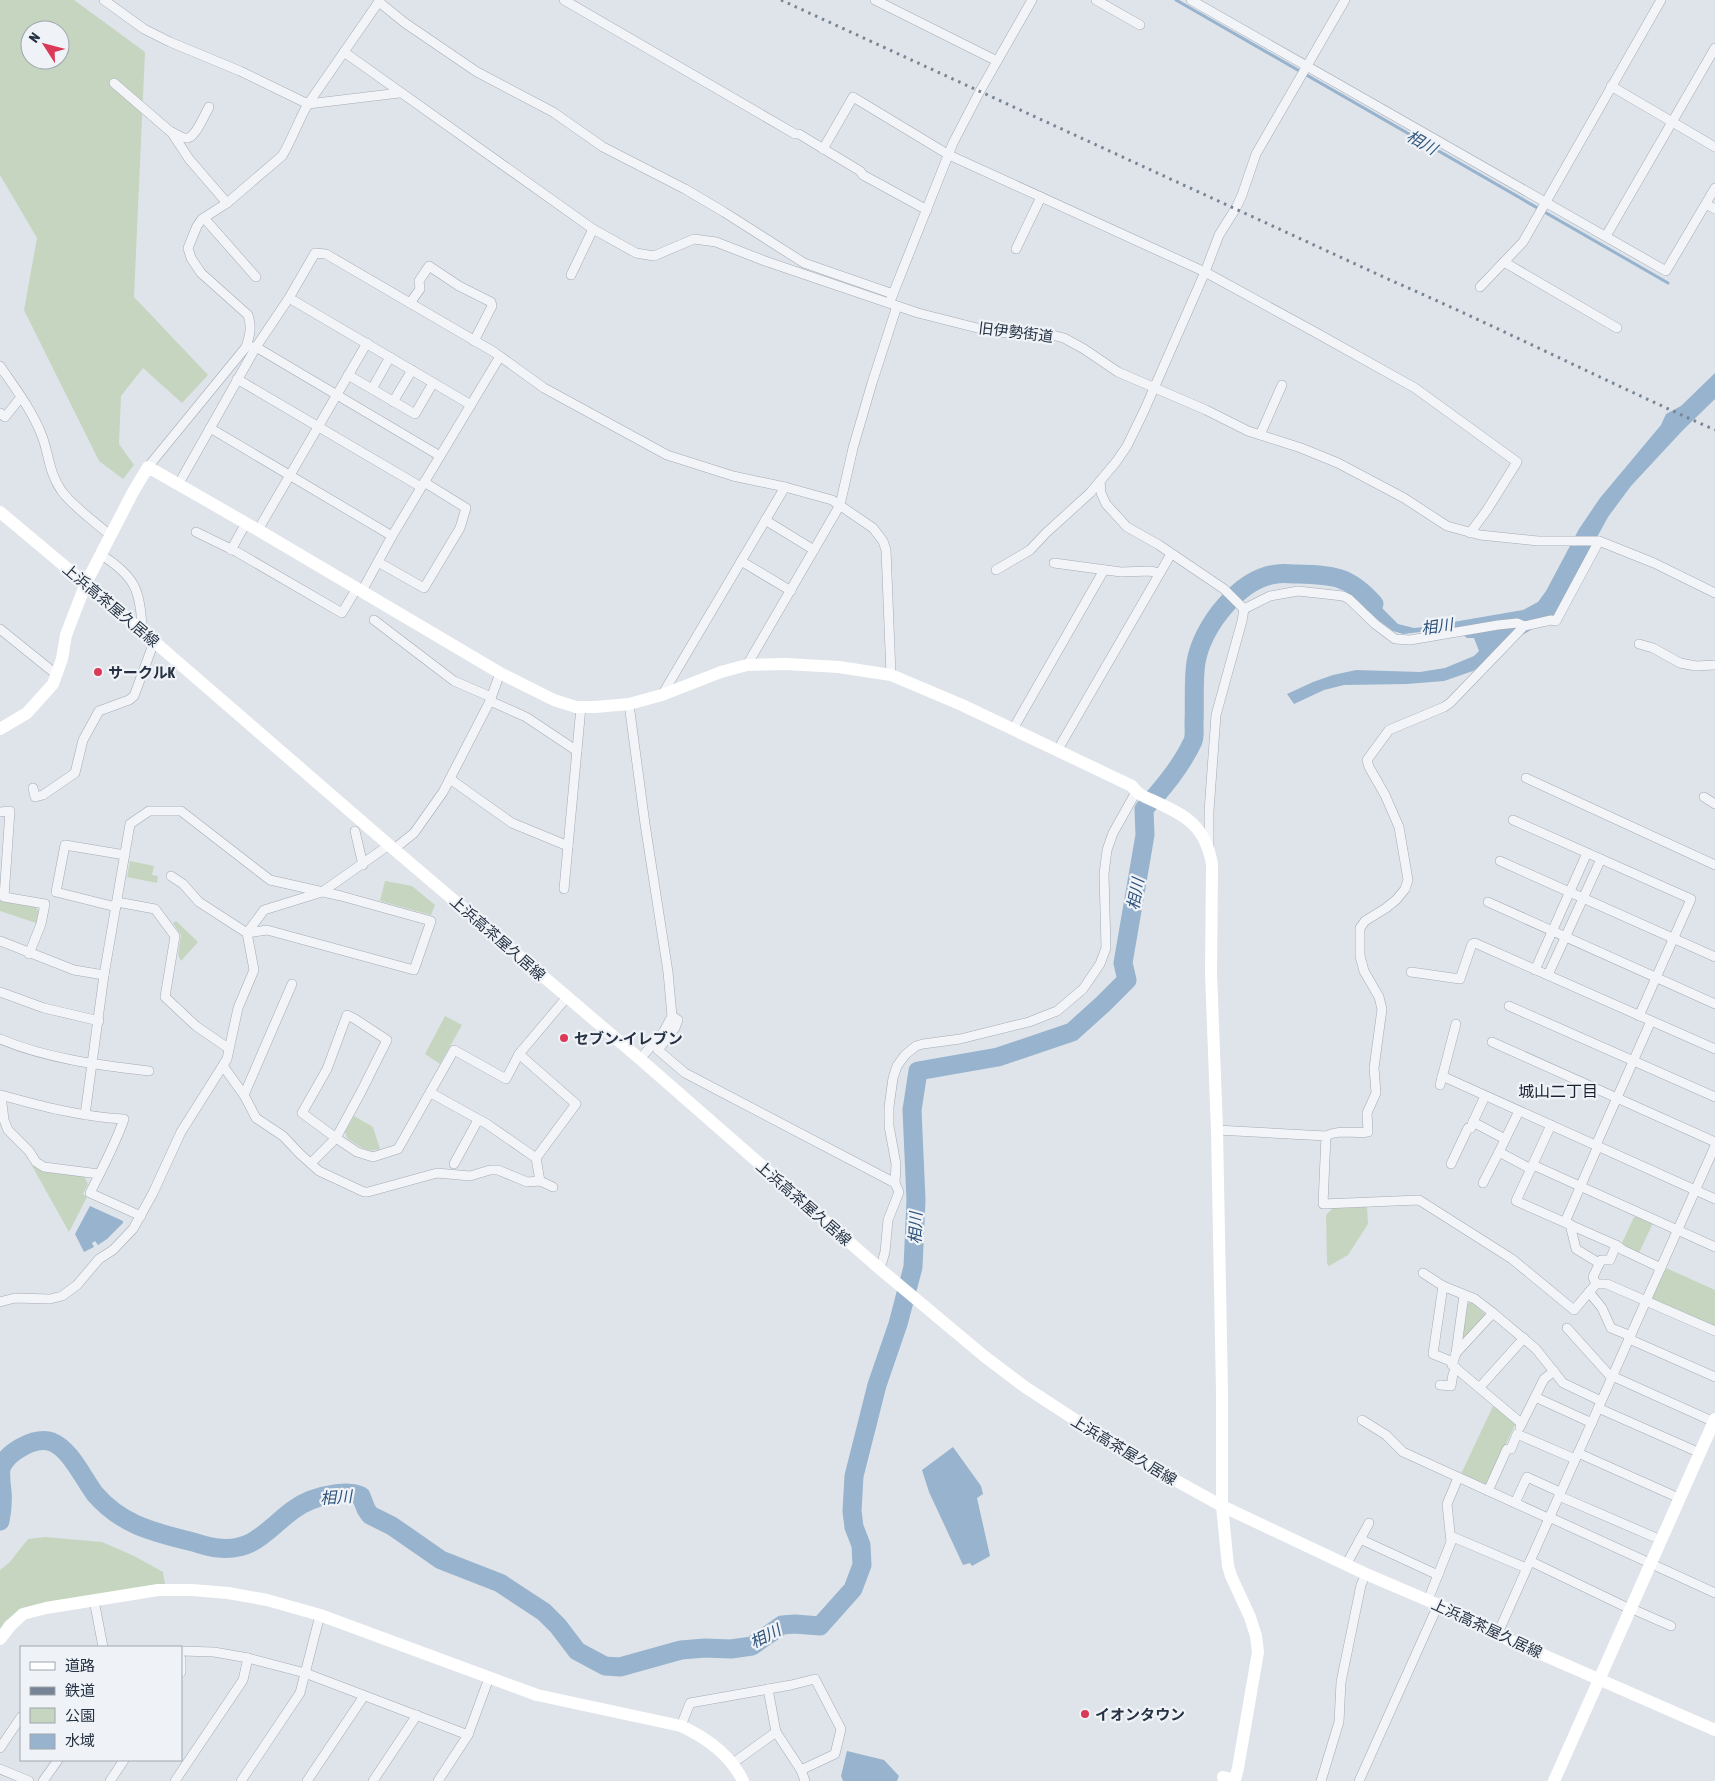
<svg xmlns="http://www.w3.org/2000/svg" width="1715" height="1781" viewBox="0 0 1715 1781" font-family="'Asap Condensed','Noto Sans JP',sans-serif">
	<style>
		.green { fill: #c6d5c0; fill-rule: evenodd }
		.water { fill: #97b3cd }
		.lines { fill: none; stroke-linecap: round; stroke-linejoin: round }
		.stream { stroke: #97b3cd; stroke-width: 3 }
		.river { stroke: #97b3cd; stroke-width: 19 }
		.street-casing { stroke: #a4abb5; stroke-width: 10 }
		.street { stroke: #f2f4f8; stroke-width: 9 }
		.secondary { stroke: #fff; stroke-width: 12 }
		.rail { stroke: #778495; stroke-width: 3; stroke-dasharray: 2.5 5; stroke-linecap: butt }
		.poi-dot { fill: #da3957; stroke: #eff3f7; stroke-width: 2 }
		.labels { text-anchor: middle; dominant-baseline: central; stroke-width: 4.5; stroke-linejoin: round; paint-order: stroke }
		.street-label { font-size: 15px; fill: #263243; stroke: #eff3f7 }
		.poi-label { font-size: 15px; font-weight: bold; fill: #263243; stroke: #eff3f7; text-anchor: start }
		.water-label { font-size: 16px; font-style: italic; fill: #2d527a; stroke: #eff3f7 }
		.neighbourhood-label { font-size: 16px; fill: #192333; stroke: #eff3f7 }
	</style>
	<rect width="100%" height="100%" fill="#dfe4ea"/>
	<g class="green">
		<path d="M0 0H74L145 52 134 297 208 375 182 403 143 368 121 396 119 444 134 465 123 479 99 461 24 310 37 238 0 175ZM30 30H60V60H30Z"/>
		<polygon points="130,861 154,866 152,875 158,876 157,883 127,877"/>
		<polygon points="385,881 412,886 435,905 431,915 380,901"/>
		<polygon points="0,901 35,907 39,911 36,923 0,911"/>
		<polygon points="176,921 198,942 181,961 178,955 181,935 173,923"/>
		<polygon points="445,1016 462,1025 440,1064 425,1054"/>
		<path d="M354 1116 373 1127 380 1149C367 1154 358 1145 347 1138L345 1132Z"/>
		<polygon points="31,1164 39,1170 84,1176 88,1184 83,1194 87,1197 69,1232"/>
		<polygon points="1367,1207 1368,1224 1348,1255 1329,1266 1327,1264 1326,1215 1333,1208"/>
		<polygon points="1639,1216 1653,1223 1639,1253 1624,1246 1622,1243 1634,1217"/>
		<polygon points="1666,1268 1715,1290 1715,1327 1653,1300 1652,1298"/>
		<polygon points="1469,1303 1472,1303 1485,1314 1485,1317 1465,1339 1462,1338 1466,1306"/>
		<polygon points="1494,1404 1514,1420 1515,1425 1488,1482 1484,1485 1461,1474"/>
		<polygon points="45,1537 102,1542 134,1556 163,1572 165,1584 20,1610 4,1622 0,1629 0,1570 9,1563 28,1539"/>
	</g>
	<g class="water">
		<polygon points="1715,373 1715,399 1683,430 1631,486 1608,517 1554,616 1524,634 1473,671 1444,681 1407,684 1344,685 1324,690 1294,704 1287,694 1313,682 1333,675 1356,670 1420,672 1445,668 1474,656 1479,651 1474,638 1467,638 1455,628 1403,634 1393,631 1374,617 1351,590 1315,571 1364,590 1398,624 1414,628 1424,627 1523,610 1538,602 1546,591 1579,529 1600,498 1661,425 1666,414 1681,406"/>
		<polygon points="90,1206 123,1221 123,1223 107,1239 98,1245 95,1241 92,1243 94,1247 84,1252 75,1234"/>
		<polygon points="953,1447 981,1486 983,1494 977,1498 990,1556 972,1566 970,1563 963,1565 929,1492 922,1470"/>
		<polygon points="847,1751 884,1760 899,1776 897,1781 843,1781 841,1776"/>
	</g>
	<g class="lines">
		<polyline class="stream" points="1176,0 1668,283"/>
		<path class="river" d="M0 1521C2 1511 3 1501 2 1491 1 1484 0 1476 1 1468 7 1452 35 1436 52 1442 70 1449 83 1478 95 1494 120 1523 149 1531 185 1540 195 1542 207 1547 218 1548 254 1552 267 1529 293 1510 305 1501 320 1496 335 1494 344 1493 353 1492 361 1496L366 1509 370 1515 392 1526 441 1560 500 1583 544 1612 558 1626 577 1651 605 1666 620 1667 681 1650 705 1648 731 1649 752 1646 782 1625 795 1624 820 1626 853 1589 862 1565 861 1545 854 1527 852 1511 854 1476 877 1385 898 1324 913 1267 916 1200 912 1110 918 1071 998 1057 1072 1032 1103 1004 1127 980 1123 963 1145 835 1144 809C1162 789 1181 767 1193 741 1195 736 1194 729 1194 723 1195 703 1193 681 1196 662 1202 626 1240 578 1277 574 1283 573 1290 574 1296 574 1332 575 1349 575 1374 604"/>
		<defs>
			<g id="street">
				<polyline points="104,0 144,29 170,42 240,71 308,104 399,93"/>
				<polyline points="564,0 795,134 799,134 860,171 863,175 927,210"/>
				<polyline points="875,0 997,61"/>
				<polyline points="1096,0 1140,25"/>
				<polyline points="1191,0 1666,271 1715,188"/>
				<polyline points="379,2 405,23 477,72 553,112 603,147 685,189 724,212 804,263 893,294"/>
				<polyline points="344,52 593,229 636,253 654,256 694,239 716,242 765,261 918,313 993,332 1052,335 1064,338 1084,349 1118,372 1206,410 1248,431 1301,448 1338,463 1404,498 1447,526 1480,535 1538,541 1599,541 1654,563 1715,593"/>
				<polyline points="114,83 172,133 189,159 227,203"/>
				<polyline points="1611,86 1715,147"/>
				<path d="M172 132C176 134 183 139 188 138 196 136 205 114 209 107"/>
				<polyline points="823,149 853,97 949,155 1205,272 1313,331 1415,388 1517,462 1487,510 1470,533"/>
				<polyline points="1706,204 1715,209"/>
				<polyline points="204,218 256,277"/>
				<polyline points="1606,236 1715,48"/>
				<polyline points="1016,249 1041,197"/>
				<polyline points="1504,262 1617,328"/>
				<polyline points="571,275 593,229"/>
				<polyline points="1480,287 1523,242 1661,0"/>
				<polyline points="289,298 471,405"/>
				<polyline points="891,299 953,143 980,91 1032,0"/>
				<polyline points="410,303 420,289 419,281 429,266 459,286 491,302 492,306 474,341"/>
				<polyline points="252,347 256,347 440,456"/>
				<path d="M0 366C15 388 32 410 42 436 49 454 49 473 61 490 71 505 95 522 110 535"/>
				<polyline points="348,375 415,414 433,383"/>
				<polyline points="237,379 421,487"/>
				<polyline points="372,389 390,357"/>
				<polyline points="393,402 412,370"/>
				<polyline points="0,413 5,417 21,397"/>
				<polyline points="210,428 392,536"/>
				<polyline points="1260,435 1282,385"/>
				<path d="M148 467 246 347C250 335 252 327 248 315L201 273 191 258 188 248 197 226 202 219 227 203 282 156C292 140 298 121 308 104L380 0"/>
				<polyline points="1100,481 1101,493 1106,504 1127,527 1159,545 1224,589 1244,609"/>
				<polyline points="178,485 256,347 289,298 315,253 326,254 494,352 544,388 667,455 733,476 785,487 832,500 873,528 883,541 886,550 891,675"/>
				<polyline points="765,520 814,550"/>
				<polyline points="258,530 367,343"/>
				<polyline points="196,532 237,552 342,613 357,588"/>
				<polyline points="231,550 246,523"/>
				<path d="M100 554C135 576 141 590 142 631"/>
				<polyline points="741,561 791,591"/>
				<polyline points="378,562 424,588 460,528 466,508 424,482"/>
				<polyline points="1054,563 1121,572 1150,571 1159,573"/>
				<polyline points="996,570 1030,550 1046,533 1090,493 1116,462 1127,446 1144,411 1205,272 1219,235 1236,208 1242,195 1256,154 1345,0"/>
				<polyline points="362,591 392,536 499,358"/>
				<polyline points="1244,609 1270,596 1298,591 1343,596 1349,599 1375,624 1395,639 1410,640 1498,625 1517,623 1524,626"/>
				<polyline points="374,620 454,681 491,697"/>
				<polyline points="0,629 57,675"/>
				<polyline points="1639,644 1653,648 1680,663 1696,666 1715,665"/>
				<polyline points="747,665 840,505 853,448 872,383 897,306"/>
				<polyline points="662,695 785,487"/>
				<polyline points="490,701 526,717 577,751"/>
				<polyline points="629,704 645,824 668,972 672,1016 664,1031 640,1059"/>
				<polyline points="1013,729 1104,570"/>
				<polyline points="1057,751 1171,554"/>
				<polyline points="1526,778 1715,865"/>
				<polyline points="450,779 512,823 568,846"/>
				<polyline points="33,788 35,797 43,795 75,773 83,740 99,711 129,700 134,696 154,642"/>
				<polyline points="1704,797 1715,804"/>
				<polyline points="0,812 10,811 4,897 45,904 41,924 29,954"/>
				<polyline points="1513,820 1691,899 1639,1016"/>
				<polyline points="355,831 363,865"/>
				<polyline points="1209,847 1209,811 1216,715 1242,621 1244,609"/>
				<polyline points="394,849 414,833 443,792 490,701 500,673"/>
				<polyline points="1500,861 1715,957"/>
				<polyline points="564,889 581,707"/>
				<polyline points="117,902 155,909 175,936 165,997 196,1026 228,1048"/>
				<polyline points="1488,902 1715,1004"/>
				<polyline points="116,907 56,892 65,845 125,855"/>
				<polyline points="247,933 264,910 322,892 389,845"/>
				<polyline points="0,941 74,970 104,975"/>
				<polyline points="1535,970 1587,853"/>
				<polyline points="1411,972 1460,979 1472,944 1475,943 1715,1049"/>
				<polyline points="1548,975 1601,859"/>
				<polyline points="0,992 44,1008 99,1021"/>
				<polyline points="1509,1006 1715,1097"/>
				<polyline points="672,1016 678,1020 675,1028 658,1050 685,1073 895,1183"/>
				<path d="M0 1039C48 1059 98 1065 149 1071"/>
				<polyline points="1492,1042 1715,1142"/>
				<polyline points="519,1054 576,1104 536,1158"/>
				<polyline points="223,1066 244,1095 256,1118 283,1136 300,1154 319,1171 364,1192 368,1192 437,1173 470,1176 490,1170 498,1170 527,1182 540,1181 553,1187"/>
				<polyline points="1442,1076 1715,1199"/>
				<polyline points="1440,1085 1456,1024"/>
				<polyline points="431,1093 487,1124 536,1158 540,1181"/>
				<polyline points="244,1095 292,984"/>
				<polyline points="1485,1096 1473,1122 1505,1139"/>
				<polyline points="1519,1111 1499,1152 1531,1169"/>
				<polyline points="85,1115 104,975 130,824 149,811 181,811 270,880 341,896 431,921 414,970 267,930 247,933"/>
				<polyline points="1551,1125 1516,1201 1616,1245 1623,1250 1661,1268"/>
				<polyline points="1217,1130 1326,1136 1323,1204 1419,1200 1512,1259 1574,1310 1596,1284 1607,1284 1715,1331"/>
				<path d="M1326 1136C1339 1129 1353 1134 1368 1132L1367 1113 1376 1093 1374 1068 1382 1009 1379 997 1364 971 1360 956V928L1365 921 1386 908 1396 900 1405 889 1408 880 1399 827 1385 795 1369 767 1367 760 1389 730 1444 707 1450 703 1524 626 1551 620 1556 621 1599 541"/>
				<polyline points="1596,1145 1651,1021"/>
				<polyline points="311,1163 336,1138 302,1113 327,1069 347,1015 355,1019 387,1040 361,1092 336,1138 357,1152 373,1157 398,1149 454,1050 506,1079 519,1054 567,997"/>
				<polyline points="454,1164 478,1120"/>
				<polyline points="1451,1164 1468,1128 1471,1128 1473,1122"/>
				<polyline points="1533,1165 1715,1247"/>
				<path d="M99 1174 44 1167 36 1162 29 1151 8 1130 4 1120 1 1095C41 1106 82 1117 124 1119 115 1145 102 1169 90 1193L141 1216"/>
				<polyline points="1483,1183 1499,1152"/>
				<polyline points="1565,1222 1598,1146"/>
				<polyline points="1570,1224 1576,1249 1599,1263"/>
				<polyline points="880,1269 885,1252 888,1220 899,1192 895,1183 896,1164 889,1126 889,1107 893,1078 897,1066 905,1055 916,1046 923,1044 960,1039 1029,1022 1057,1011 1083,989 1100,964 1106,948 1104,874 1107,850 1113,833 1136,792"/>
				<polyline points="1423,1273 1443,1286 1475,1299 1493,1313 1536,1349 1563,1383 1601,1401"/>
				<polyline points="1596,1284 1593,1277 1601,1260 1610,1260 1616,1245"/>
				<polyline points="1443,1286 1433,1354 1453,1362"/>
				<polyline points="1589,1292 1602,1308 1611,1328 1631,1336"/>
				<polyline points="0,1302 15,1298 50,1299 62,1296 77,1285 99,1259 113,1250 133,1229 153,1193 181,1132 227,1059 238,1008 254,970 247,933 199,902 183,884 171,876"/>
				<polyline points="1493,1313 1456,1353 1452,1365 1521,1423"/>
				<polyline points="1567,1328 1612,1378"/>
				<polyline points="1629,1339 1715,1377"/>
				<polyline points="1456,1353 1464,1295"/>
				<polyline points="1612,1376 1714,1422"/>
				<polyline points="1440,1385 1451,1386 1453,1374 1456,1368"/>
				<polyline points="1480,1387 1524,1338"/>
				<polyline points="1535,1397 1592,1423"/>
				<polyline points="1598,1408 1700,1453"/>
				<polyline points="1362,1420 1386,1435 1403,1452 1548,1518"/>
				<polyline points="1520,1427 1544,1379 1554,1371"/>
				<polyline points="1578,1453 1679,1498"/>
				<polyline points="1488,1491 1507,1449 1511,1449 1517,1434 1575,1459"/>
				<polyline points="1559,1496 1661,1540"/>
				<polyline points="1515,1503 1527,1477 1560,1492"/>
				<polyline points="1549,1517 1715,1593"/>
				<polyline points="1360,1539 1438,1575"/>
				<polyline points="1451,1542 1447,1504 1458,1478"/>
				<polyline points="1530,1561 1630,1609"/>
				<polyline points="1346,1565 1369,1523"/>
				<polyline points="94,1600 103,1647"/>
				<polyline points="1428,1600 1453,1537 1526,1568"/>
				<polyline points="1630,1608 1671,1626"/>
				<polyline points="1498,1633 1715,1146"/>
				<polyline points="181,1651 214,1652 248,1658"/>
				<polyline points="181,1659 181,1672"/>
				<polyline points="768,1689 776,1732 801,1770"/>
				<polyline points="681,1726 690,1703 791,1685 815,1679 841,1729 835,1754 801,1770 805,1781"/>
				<polyline points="0,1748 21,1717"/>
				<polyline points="733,1763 776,1732"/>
				<polyline points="0,1769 29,1781"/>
				<polyline points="43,1781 58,1760"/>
				<polyline points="110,1781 124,1760"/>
				<polyline points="175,1781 243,1680 248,1658 305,1673 468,1735"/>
				<polyline points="241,1781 300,1693 320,1615"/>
				<polyline points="307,1781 364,1696"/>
				<polyline points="373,1781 417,1715"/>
				<polyline points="438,1781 468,1735 489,1678"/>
				<polyline points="1321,1781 1339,1722 1341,1682 1361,1585 1366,1574"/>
				<polyline points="1359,1781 1438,1605"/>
			</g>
		</defs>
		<use href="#street" class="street-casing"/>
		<use href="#street" class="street"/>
		<g class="secondary">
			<polyline points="0,512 142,631 389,845 640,1059 880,1269 984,1356 1025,1387 1126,1453 1222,1506 1366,1574 1476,1621 1509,1640 1715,1730"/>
			<path d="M0 729 27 713 53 684 62 659 66 635 86 583 133 492 148 467 258 530 500 673 554 700 576 707H595L629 704 662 695 721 672 747 665 786 664 839 667 891 675 962 705 1132 786C1137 794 1145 797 1154 801 1187 816 1205 826 1212 864L1211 973 1217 1130 1222 1392V1506L1228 1566 1231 1576 1250 1617 1256 1636 1258 1652 1238 1768 1235 1780 1223 1777"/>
			<path d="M0 1639 11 1625 23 1614 46 1608 158 1590H192L228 1593 267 1600 320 1615 537 1695 681 1726C707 1738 730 1754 743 1781"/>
			<polyline points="1554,1781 1715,1419"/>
		</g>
		<path class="rail" d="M781 0 1388 279C1498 327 1605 381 1715 430"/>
	</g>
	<g class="poi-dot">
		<circle cx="98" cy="672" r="5"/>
		<circle cx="564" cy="1038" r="5"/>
		<circle cx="1085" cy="1714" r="5"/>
	</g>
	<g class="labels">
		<g class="street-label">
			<text transform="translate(1016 332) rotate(7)">旧伊勢街道</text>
			<text transform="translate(111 605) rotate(40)">上浜高茶屋久居線</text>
			<text transform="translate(498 938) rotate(41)">上浜高茶屋久居線</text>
			<text transform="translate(804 1203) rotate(41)">上浜高茶屋久居線</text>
			<text transform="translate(1124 1450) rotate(31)">上浜高茶屋久居線</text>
			<text transform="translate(1487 1628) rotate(25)">上浜高茶屋久居線</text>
		</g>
		<g class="poi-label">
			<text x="108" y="672">サークルK</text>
			<text x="574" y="1038">セブン-イレブン</text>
			<text x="1095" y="1714">イオンタウン</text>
		</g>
		<g class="water-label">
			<text transform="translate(1422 142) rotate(30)">相川</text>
			<text transform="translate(1437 626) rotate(-8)">相川</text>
			<text transform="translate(1135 894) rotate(-80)">相川</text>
			<text transform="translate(915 1228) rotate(-88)">相川</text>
			<text transform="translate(336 1497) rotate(-4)">相川</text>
			<text transform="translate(765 1636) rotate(-27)">相川</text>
		</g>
		<g class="neighbourhood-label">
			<text x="1558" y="1091">城山二丁目</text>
		</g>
	</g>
	<rect x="20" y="1646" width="162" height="115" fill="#eff3f7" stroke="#9fa6af"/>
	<rect x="30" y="1662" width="25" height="8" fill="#ffffff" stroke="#9fa6af"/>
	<text x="65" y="1671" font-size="15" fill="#263243">道路</text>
	<rect x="30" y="1687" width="25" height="8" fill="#778495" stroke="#9fa6af"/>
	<text x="65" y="1696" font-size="15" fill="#263243">鉄道</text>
	<rect x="30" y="1708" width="25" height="15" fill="#c6d5c0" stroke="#9fa6af"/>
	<text x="65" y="1721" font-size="15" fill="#263243">公園</text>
	<rect x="30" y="1734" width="25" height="15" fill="#97b3cd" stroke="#9fa6af"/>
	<text x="65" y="1746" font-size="15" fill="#263243">水域</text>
	<g transform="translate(45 45) rotate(306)"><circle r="24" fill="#eff3f7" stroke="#9fa6af"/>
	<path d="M0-4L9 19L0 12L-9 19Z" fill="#da3957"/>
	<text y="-8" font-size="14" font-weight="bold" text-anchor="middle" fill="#263243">N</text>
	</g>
</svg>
